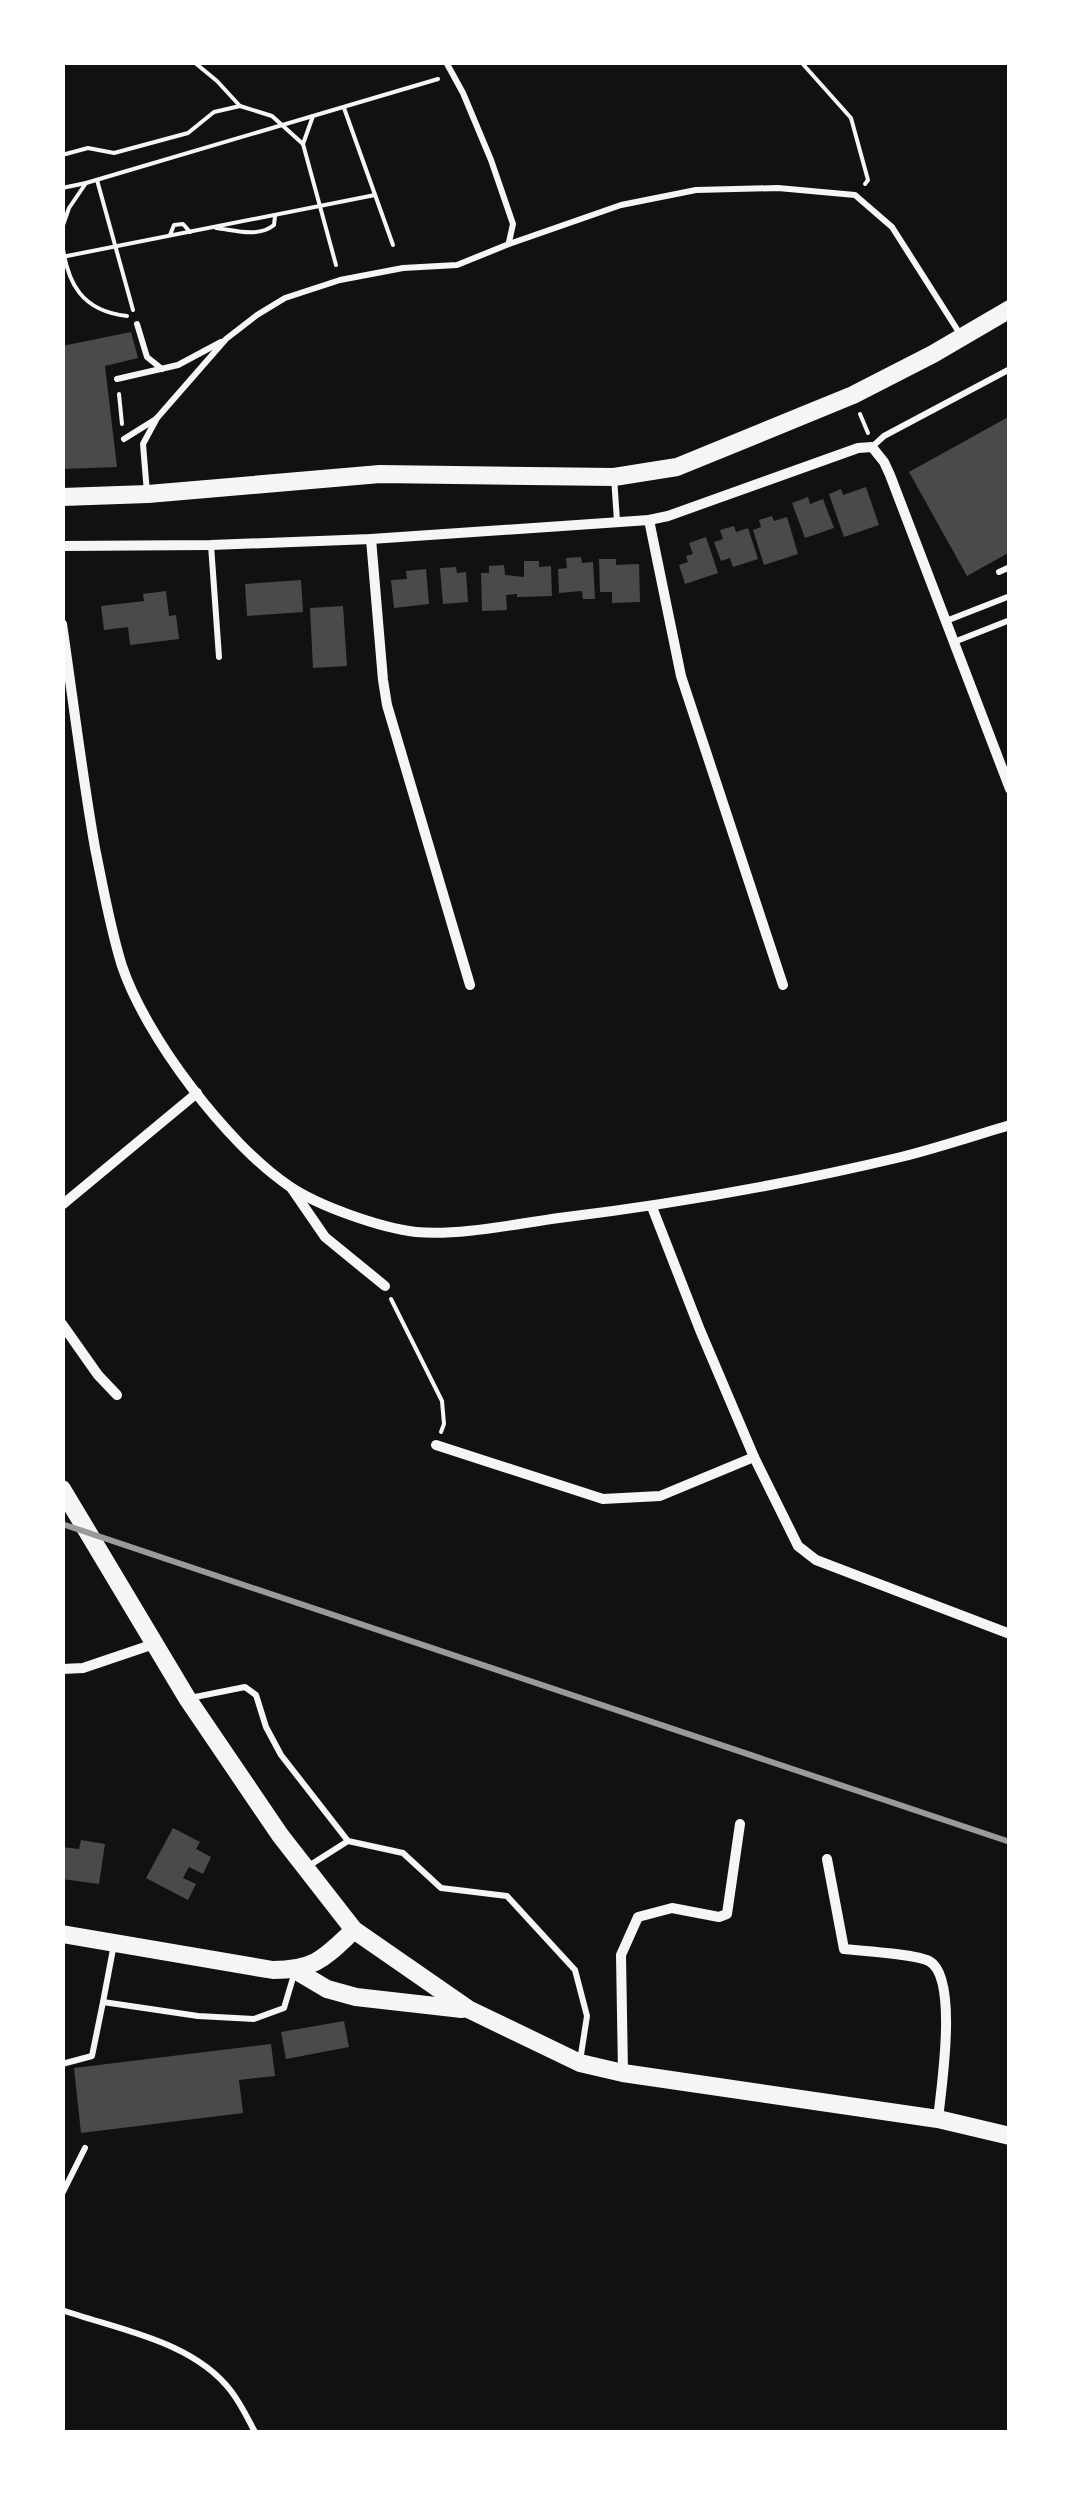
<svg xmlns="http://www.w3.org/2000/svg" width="1072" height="2495" viewBox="0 0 1072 2495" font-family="'Source Serif 4',serif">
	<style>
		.building { fill: #4a4a4a }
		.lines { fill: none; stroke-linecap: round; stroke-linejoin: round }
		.path { stroke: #f5f5f5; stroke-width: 4 }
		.service { stroke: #f5f5f5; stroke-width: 6 }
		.minor { stroke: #f5f5f5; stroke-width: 10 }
		.primary { stroke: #f5f5f5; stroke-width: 18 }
		.rail { stroke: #9a9a9a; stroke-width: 6 }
	</style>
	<rect width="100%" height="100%" fill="#111"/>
	<g class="building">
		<polygon points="131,332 138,358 105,366 117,467 62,469 62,346"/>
		<polygon points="1010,416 1010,552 967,576 909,472"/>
		<polygon points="866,487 879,525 844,537 829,494 841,489 843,495"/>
		<polygon points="808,497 810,504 823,499 834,528 805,538 792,503"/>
		<polygon points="772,516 774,521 787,517 798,554 764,565 753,530 761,527 759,520"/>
		<polygon points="734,526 736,532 748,528 758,559 733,567 730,558 721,561 714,542 723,539 720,530"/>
		<polygon points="706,537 718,573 685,584 679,565 688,562 686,556 693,554 689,543"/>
		<polygon points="581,557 582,563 593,562 595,599 583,599 582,591 559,593 558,569 567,568 566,558"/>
		<polygon points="599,559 616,559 616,565 639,564 640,602 612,603 612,592 600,592"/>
		<polygon points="524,561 539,561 539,567 551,566 552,596 517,597 517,594 506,595 507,610 482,611 481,573 489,573 489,566 504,565 505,575 524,577"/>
		<polygon points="456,567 457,573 466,572 468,602 443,604 440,568"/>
		<polygon points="426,569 429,604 394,608 391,580 407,579 406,571"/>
		<polygon points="301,580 303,612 247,616 245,584"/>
		<polygon points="166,591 169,616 176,615 179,639 130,645 128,627 104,630 101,606 144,601 143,594"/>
		<polygon points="343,606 347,666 313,668 310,608"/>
		<polygon points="173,1828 200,1842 196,1849 211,1857 203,1874 189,1867 183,1878 196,1884 188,1900 146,1878"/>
		<polygon points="81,1840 105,1844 99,1884 62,1879 62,1847 79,1849"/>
		<polygon points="344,2021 349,2047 286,2059 281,2032"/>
		<polygon points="271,2044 275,2076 239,2080 243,2113 81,2133 74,2068"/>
	</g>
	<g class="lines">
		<g class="path">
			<polyline points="194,62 217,81 240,106"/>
			<polyline points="801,62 851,118 868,180 865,184"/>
			<polyline points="344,108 393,245"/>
			<polyline points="303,144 336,265"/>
			<polyline points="62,155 88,148 114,153 188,133 214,112 240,106 272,116 303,144 313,116"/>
			<polyline points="97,180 133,310"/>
			<polyline points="62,188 86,183"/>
			<polyline points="62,228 69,208 86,183 438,79"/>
			<path d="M216 228C234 230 258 238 274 225L275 216"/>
			<polyline points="170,235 174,225 183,224 190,232"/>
			<path d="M62 242C67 284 82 311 127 316"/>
			<polyline points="62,257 375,195"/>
			<polyline points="119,394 122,424"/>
			<polyline points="860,414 868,433"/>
			<polyline points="391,1299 442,1401 444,1424 441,1432"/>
		</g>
		<g class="service">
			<polyline points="446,62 463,93 491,160 513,224 509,242"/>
			<polyline points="137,324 147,357 162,369"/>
			<polyline points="117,379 178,365 221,342"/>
			<polyline points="124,439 156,419"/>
			<polyline points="872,447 884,436 1010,369"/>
			<polyline points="614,477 617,521"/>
			<polyline points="147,493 143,444 157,418 226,339 257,315 285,298 340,280 403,268 457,265 509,244 621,205 696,190 778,188 855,195 892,227 960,334"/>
			<polyline points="211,545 219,657"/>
			<polyline points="999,572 1010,567"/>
			<polyline points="946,621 1010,596"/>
			<polyline points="954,642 1010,620"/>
			<polyline points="190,1698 245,1687 256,1695 266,1727 281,1755 348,1841 403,1853 441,1888 507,1896 575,1970 587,2016 580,2061"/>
			<polyline points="307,1867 348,1841"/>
			<polyline points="114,1944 103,2002 198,2016 254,2019 284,2008 295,1971"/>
			<polyline points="62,2064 92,2056 103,2002"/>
			<polyline points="62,2194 85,2148"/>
			<path d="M62 2310C119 2330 193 2341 231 2391 241 2404 248 2419 255 2432"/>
		</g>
		<g class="minor">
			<polyline points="649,520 681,676 783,985"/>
			<polyline points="371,539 383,680 387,705 470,985"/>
			<polyline points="62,546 211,545 371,539 649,520 668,516 858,448 872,447 884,462 890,475 1010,789"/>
			<path d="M62 624C73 699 82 774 95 848 103 887 110 928 122 966 146 1037 227 1144 289 1186 318 1206 381 1228 416 1232 459 1236 515 1224 559 1218 674 1204 788 1184 901 1157 937 1148 973 1136 1010 1125"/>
			<polyline points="292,1189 325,1237 385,1286"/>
			<polyline points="62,1205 197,1093"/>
			<polyline points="652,1207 700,1330 754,1457 798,1546 816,1560 1010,1634"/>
			<polyline points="62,1324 98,1375 117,1395"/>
			<polyline points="436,1445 603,1499 660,1496 754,1457"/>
			<polyline points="62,1669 83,1668 154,1644"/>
			<path d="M827 1859 844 1949C862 1951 916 1954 929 1961 959 1977 941 2089 938 2119"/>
			<polyline points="623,2073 621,1955 638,1917 672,1908 719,1917 727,1914 740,1824"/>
		</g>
		<g class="primary">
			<polyline points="62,497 148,494 380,474 614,477 677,467 853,395 933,354 1010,309"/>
			<polyline points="62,1489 187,1698 280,1835 354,1930 468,2009 580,2063 623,2073 938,2119 1010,2136"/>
			<path d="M62 1934 273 1970C316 1970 325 1957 354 1930"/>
			<polyline points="295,1970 327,1989 356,1997 462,2009"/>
		</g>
		<polyline class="rail" points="62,1524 1010,1842"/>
	</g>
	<rect width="1072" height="2495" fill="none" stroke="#ffffff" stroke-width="130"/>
</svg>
